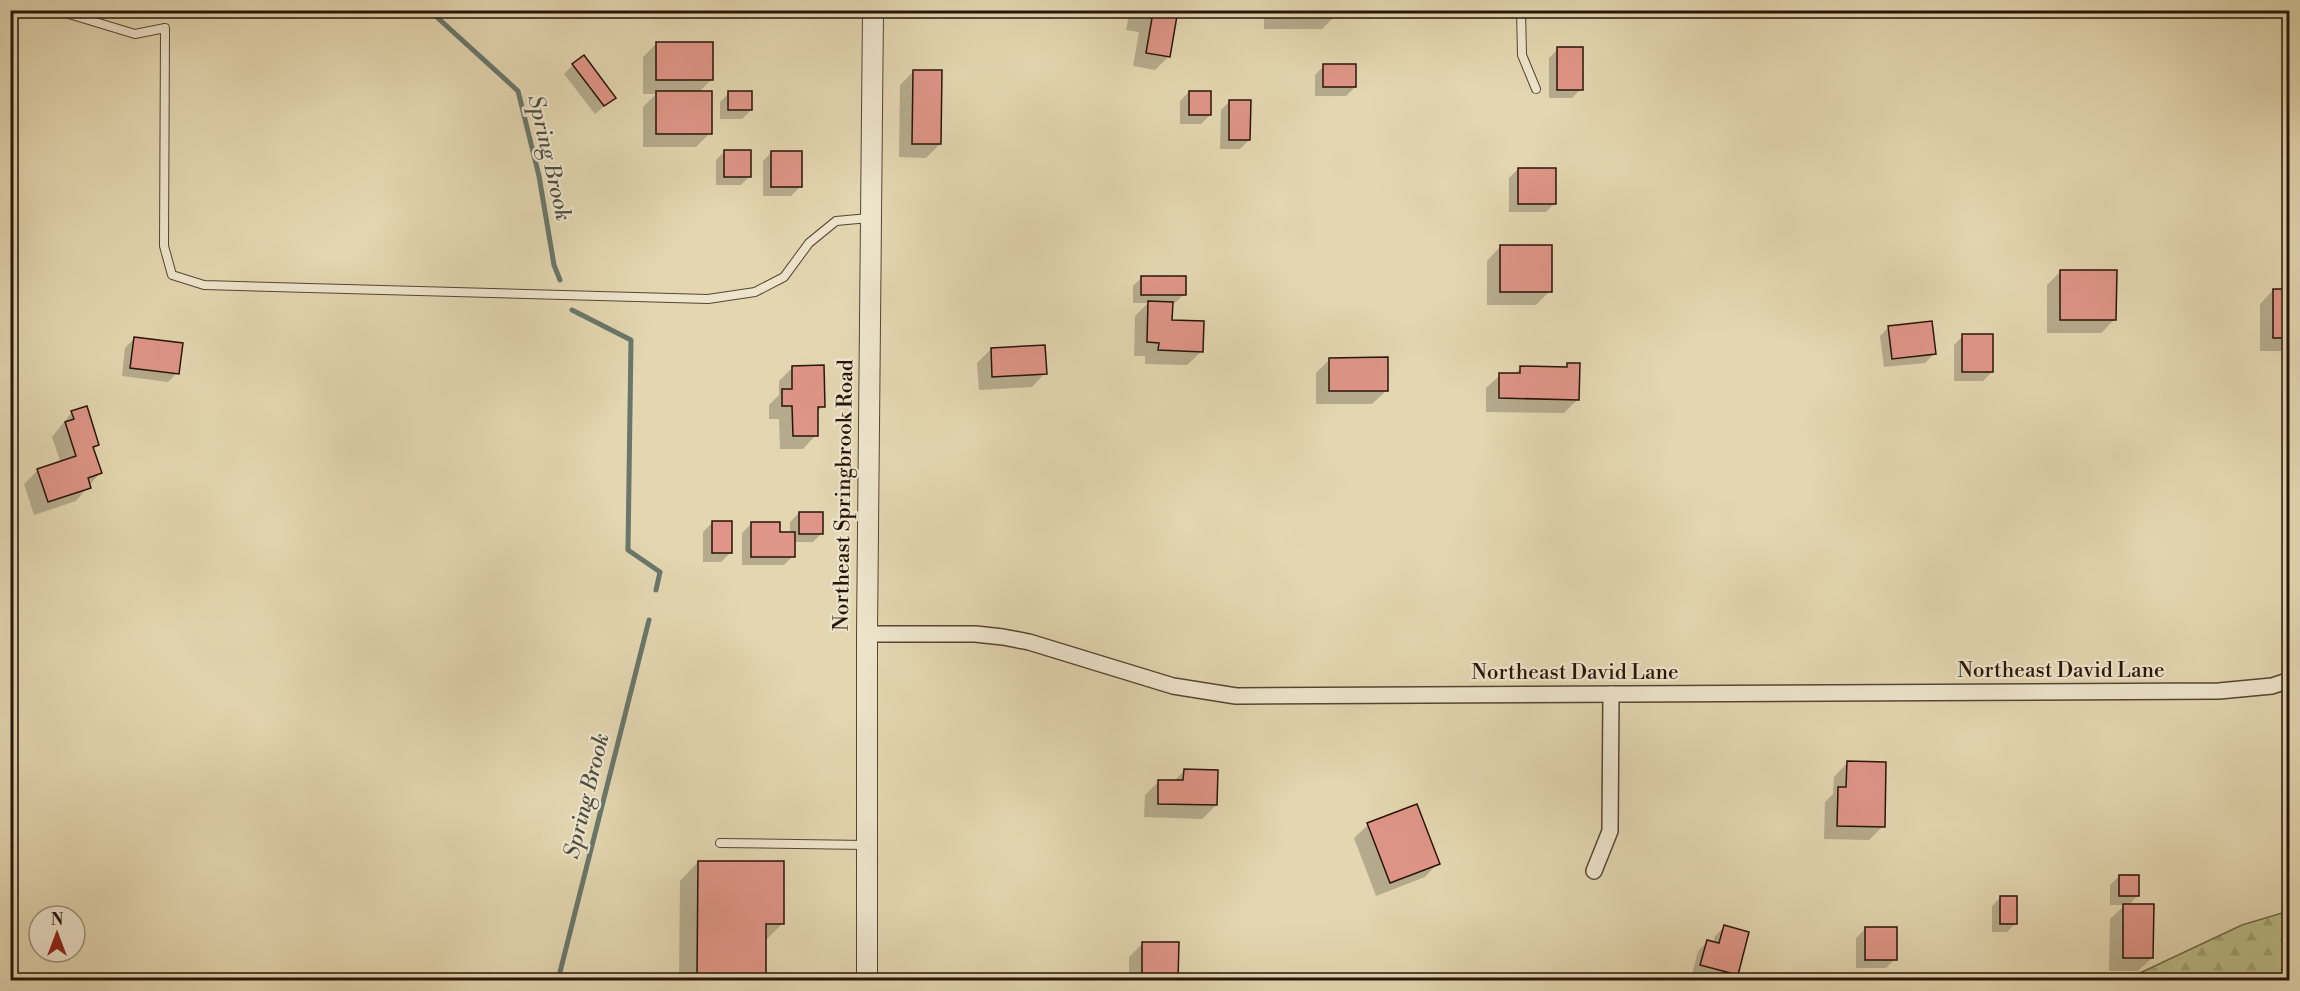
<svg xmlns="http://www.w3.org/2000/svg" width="2300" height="991" viewBox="0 0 2300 991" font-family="'Libre Bodoni',serif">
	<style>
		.forest { fill: url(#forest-firs); stroke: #716848; stroke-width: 1.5 }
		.shadow { fill: #0003 }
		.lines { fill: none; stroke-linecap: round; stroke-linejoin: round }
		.stream { stroke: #69776b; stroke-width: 5 }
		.building { fill: #df9587; stroke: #281508; stroke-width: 1.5 }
		.service-casing { stroke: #574532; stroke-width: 10 }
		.minor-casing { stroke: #574532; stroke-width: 18 }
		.tertiary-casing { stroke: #574532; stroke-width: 22 }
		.service { stroke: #ede4cc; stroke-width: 8 }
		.minor { stroke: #ede4cc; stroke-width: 15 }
		.tertiary { stroke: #ede4cc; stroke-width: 20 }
		.labels { text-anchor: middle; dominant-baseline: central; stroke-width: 4.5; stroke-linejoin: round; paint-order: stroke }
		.street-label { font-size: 21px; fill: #281508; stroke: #ede4cc }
		.water-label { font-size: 22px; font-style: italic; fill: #4e4e42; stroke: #ede4cc }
	</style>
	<defs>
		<pattern id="forest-firs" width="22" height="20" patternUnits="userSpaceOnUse" patternTransform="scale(1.5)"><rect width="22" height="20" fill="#babc87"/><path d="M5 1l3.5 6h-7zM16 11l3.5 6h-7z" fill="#a0a173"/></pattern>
	</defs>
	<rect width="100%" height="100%" fill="#e3d6b0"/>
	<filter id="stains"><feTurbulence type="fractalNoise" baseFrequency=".00333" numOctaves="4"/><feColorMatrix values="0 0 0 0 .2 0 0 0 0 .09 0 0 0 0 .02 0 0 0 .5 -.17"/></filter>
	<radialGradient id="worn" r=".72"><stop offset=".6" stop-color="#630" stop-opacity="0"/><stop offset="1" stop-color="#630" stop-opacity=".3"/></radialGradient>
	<polygon class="forest" points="2289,911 2289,980 2125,980 2242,925"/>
	<g class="shadow">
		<polygon points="1130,10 1177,10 1169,56 1155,70 1133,66 1139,32 1126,30"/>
		<polygon points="1264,10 1336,10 1336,15 1322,29 1264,29"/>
		<polygon points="657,43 711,80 698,93 710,133 696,147 643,147 643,107 656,94 643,94 643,57"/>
		<polygon points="1558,49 1581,89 1572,98 1549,98 1549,58"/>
		<polygon points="573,65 614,98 595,114 564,74"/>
		<polygon points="1324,66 1355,87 1346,96 1315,96 1315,75"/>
		<polygon points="914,71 940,144 926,158 899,157 900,85"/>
		<polygon points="1189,92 1210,115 1201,124 1180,124 1180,101"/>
		<polygon points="729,93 751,110 742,119 720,119 720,102"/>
		<polygon points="1230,101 1249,140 1240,149 1220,149 1221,110"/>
		<polygon points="725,151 750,176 741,185 716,185 716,160"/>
		<polygon points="772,152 800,187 791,196 763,196 763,161"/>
		<polygon points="1518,169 1555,203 1546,212 1509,212 1509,178"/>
		<polygon points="1500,247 1550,291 1536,305 1487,305 1487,261"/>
		<polygon points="2061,271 2115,319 2101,333 2047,333 2047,285"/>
		<polygon points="1142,277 1184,294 1175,303 1171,303 1171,321 1201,352 1187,365 1145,364 1145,356 1134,356 1135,316 1148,303 1133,303 1133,286"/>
		<polygon points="2273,290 2290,290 2290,351 2260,351 2260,304"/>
		<polygon points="1889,327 1934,354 1925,363 1884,367 1880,336"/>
		<polygon points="1963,336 1992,372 1983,381 1954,381 1954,345"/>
		<polygon points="134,339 177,373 168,382 122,376 125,348"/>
		<polygon points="991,349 1045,373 1032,387 979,390 977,363"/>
		<polygon points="1330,359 1386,391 1372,404 1316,404 1316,373"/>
		<polygon points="1568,364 1578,399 1564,413 1486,412 1486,388 1500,375 1514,375 1521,368 1563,369"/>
		<polygon points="793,367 823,406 816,413 816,435 803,449 780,449 779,419 769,419 769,405 779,395 779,381"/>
		<polygon points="72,412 98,444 93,450 100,473 76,501 34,515 24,484 37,471 61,463 52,437"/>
		<polygon points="799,513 822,533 813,542 793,542 793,556 784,565 742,565 742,533 751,524 779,534 790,534 790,522"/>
		<polygon points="712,523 730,553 721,562 703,562 703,532"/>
		<polygon points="1847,763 1883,826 1869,840 1824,839 1825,802 1833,794 1834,777"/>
		<polygon points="1184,771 1216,805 1202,819 1144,817 1145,795 1159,781 1173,782"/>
		<polygon points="1416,806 1438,863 1425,877 1376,896 1354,838 1368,825"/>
		<polygon points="698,862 782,924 765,941 764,975 758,980 679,980 680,881"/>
		<polygon points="2119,876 2137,896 2128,906 2152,958 2138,971 2109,971 2110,919 2125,905 2110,905 2110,885"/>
		<polygon points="2001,897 2016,923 2007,932 1992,932 1992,906"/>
		<polygon points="1724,927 1737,974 1730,980 1692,974 1698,951 1707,942 1713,943 1715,936"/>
		<polygon points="1865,929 1895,959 1886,968 1856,968 1856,938"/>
		<polygon points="1143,943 1177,944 1177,980 1129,980 1129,957"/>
	</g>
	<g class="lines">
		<g class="stream">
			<polyline points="429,10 518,91 539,176 554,265 560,280"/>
			<polyline points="572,310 631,340 628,550 660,572 656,590"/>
			<polyline points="558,980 649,620"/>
		</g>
	</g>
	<g class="building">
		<polygon points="1140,10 1178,10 1170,57 1146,53 1152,18 1139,16"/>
		<rect x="1277" y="10" width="60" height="6"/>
		<rect x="656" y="42" width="57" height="38"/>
		<rect x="1557" y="47" width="26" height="43"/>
		<polygon points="584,55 616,98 604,106 572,64"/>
		<rect x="1323" y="64" width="33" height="23"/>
		<polygon points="913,70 942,70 941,144 912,144"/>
		<rect x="656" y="91" width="56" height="43"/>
		<rect x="728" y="91" width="24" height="19"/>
		<rect x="1189" y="91" width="22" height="24"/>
		<polygon points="1229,100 1251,100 1250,140 1229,140"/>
		<rect x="724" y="150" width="27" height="27"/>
		<rect x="771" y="151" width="31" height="36"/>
		<rect x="1518" y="168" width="38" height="36"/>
		<rect x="1500" y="245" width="52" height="47"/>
		<polygon points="2060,270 2117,270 2116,320 2060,320"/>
		<rect x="1141" y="276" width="45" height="19"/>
		<rect x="2273" y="289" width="17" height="49"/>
		<polygon points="1148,301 1173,302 1172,320 1204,321 1203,352 1158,350 1159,343 1147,342"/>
		<polygon points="1932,321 1936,354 1892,359 1888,326"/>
		<rect x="1962" y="334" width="31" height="38"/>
		<polygon points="134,337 183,343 179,374 130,368"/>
		<polygon points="1045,345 1047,374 992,377 991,348"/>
		<polygon points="1388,357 1388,391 1329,391 1329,358"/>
		<polygon points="1567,363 1580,363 1579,400 1499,398 1499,373 1520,373 1520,366 1567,367"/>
		<polygon points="824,365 825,407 818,407 818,436 793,436 792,406 782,406 782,389 792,389 792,366"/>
		<polygon points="87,406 99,445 93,447 102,473 88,478 91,488 48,502 37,469 76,456 65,422 74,419 71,411"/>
		<rect x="799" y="512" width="24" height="22"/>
		<rect x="712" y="521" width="20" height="32"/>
		<polygon points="751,522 780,522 780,532 795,532 795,557 751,557"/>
		<polygon points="1847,761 1886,762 1885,827 1837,826 1838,787 1846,787"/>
		<polygon points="1184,769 1218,770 1217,805 1158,804 1158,780 1183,780"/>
		<polygon points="1417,804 1440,864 1390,883 1367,823"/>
		<polygon points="698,861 784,861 784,924 766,924 766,975 697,975"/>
		<rect x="2119" y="875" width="20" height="21"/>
		<rect x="2000" y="896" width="17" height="28"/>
		<polygon points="2123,904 2154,904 2153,958 2123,958"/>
		<polygon points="1724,925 1749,932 1738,975 1700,965 1707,940 1719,943"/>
		<rect x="1865" y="927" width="32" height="33"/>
		<polygon points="1142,942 1179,942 1178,980 1142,980"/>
	</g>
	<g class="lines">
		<defs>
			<g id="service">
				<polyline points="1521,10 1522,55 1536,89"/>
				<polyline points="10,12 59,11 135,34 165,28 164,246 172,275 204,285 708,299 755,292 784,277 809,243 836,221 869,218"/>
				<polyline points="720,843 866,845"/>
			</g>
			<g id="minor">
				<polyline points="867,634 975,634 1003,637 1029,642 1173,686 1236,696 2219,691 2272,686 2290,680"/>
				<polyline points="1594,871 1610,831 1611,694"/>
			</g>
			<polyline id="tertiary" points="867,980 867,634 873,10"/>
		</defs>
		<use href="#service" class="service-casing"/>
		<use href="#minor" class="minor-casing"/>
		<use href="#tertiary" class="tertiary-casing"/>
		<use href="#service" class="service"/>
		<use href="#minor" class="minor"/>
		<use href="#tertiary" class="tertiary"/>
	</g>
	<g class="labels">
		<g class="street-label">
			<text transform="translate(844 495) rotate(-89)">Northeast Springbrook Road</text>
			<text x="2061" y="671">Northeast David Lane</text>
			<text x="1575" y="673">Northeast David Lane</text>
		</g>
		<g class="water-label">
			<text transform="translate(549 158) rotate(77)">Spring Brook</text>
			<text transform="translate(587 796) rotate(-76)">Spring Brook</text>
		</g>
	</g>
	<rect width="2300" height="991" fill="none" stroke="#e3d6b0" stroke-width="36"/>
	<rect x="12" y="12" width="2276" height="967" fill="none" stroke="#281508" stroke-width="3"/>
	<rect x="18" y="18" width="2264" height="955" fill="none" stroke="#281508" stroke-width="1.5"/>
	<g transform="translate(57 934)"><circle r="28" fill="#ede4cc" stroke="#9e917e" stroke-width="1.5"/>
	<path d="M0-4.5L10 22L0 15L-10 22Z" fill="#8f2418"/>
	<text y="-9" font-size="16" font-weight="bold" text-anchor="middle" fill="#281508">N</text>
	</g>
	<rect width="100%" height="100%" filter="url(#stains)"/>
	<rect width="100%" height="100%" fill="url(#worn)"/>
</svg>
